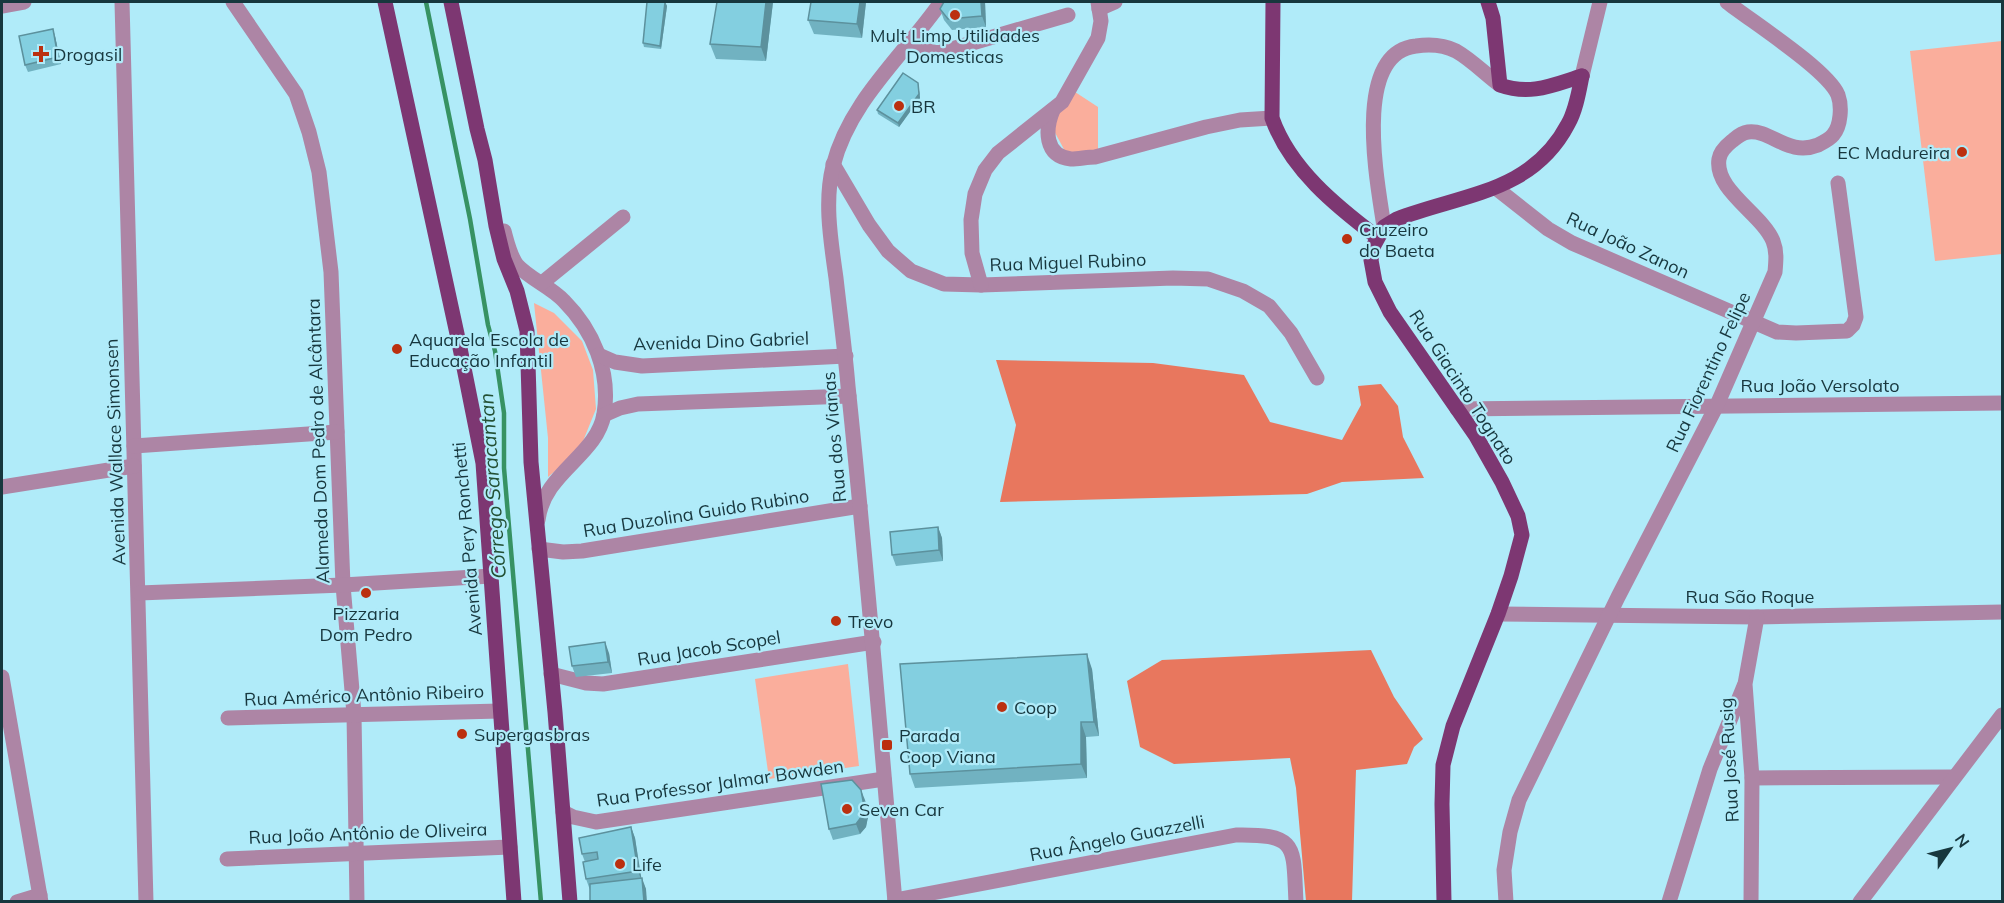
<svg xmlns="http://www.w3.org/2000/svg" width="2004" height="903" viewBox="0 0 2004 903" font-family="Mulish,sans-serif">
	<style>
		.green { fill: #faae9c }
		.forest { fill: #e8775e }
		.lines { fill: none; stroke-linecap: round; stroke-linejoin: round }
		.stream { stroke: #379263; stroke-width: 4.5 }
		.minor { stroke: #ad85a5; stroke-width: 15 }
		.major { stroke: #7d3772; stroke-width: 15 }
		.wall { fill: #71b2c1 }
		.shaded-wall { fill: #5c919d }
		.building { fill: #83cfe0; stroke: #5c919d; stroke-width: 1.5 }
		.poi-dot { fill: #bb300f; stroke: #b0ebf9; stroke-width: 2 }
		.labels { text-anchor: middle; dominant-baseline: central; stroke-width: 4.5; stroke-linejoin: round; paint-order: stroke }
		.poi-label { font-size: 18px; fill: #17373e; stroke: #b0ebf9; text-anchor: start }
		.street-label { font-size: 18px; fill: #17373e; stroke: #b0ebf9 }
		.water-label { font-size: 20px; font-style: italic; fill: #235034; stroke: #b0ebf9 }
	</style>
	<rect width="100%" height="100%" fill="#b0ebf9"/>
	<g class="green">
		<polygon points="2002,41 2002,254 1935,261 1910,51"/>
		<polygon points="1072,90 1098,107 1098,152 1066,153 1053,129 1061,104"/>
		<polygon points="534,303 554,313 582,341 593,370 596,409 579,451 548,477 548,438"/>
		<polygon points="848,664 859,766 769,779 755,679"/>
	</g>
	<g class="forest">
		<polygon points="996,360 1153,363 1244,375 1270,422 1342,440 1361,405 1358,386 1381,384 1398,406 1403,437 1424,478 1342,482 1307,494 1000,502 1016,425"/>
		<polygon points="1371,650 1394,697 1423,739 1414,747 1407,764 1356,770 1352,901 1306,901 1296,788 1290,758 1174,764 1140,747 1127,681 1162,660"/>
	</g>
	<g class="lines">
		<polyline class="stream" points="426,2 470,219 488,325 495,351 504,413 504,468 541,902"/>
		<g class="minor">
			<polyline points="122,2 146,902"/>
			<polyline points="233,2 296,94 309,132 319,172 331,272 343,585 354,714 357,902"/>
			<polyline points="2,6 24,2"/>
			<polyline points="1099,9 1115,2"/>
			<polyline points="912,41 925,50 938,53 1068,15"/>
			<polyline points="1582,76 1600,2"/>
			<path d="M1053 110C1045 129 1044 156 1071 159 1079 159 1087 157 1095 157L1206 127 1240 120 1272 118"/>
			<polyline points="833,164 869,225 888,251 911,271 944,284 981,285 1173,278 1208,279 1243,291 1269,306 1291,333 1317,378"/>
			<polyline points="1496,188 1548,229 1572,243 1777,332 1796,333 1847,331 1853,325 1856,317 1838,183"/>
			<path d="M1384 227C1378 185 1351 53 1416 46 1430 44 1444 45 1456 51 1472 60 1486 75 1500 85"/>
			<path d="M504 231C507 242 510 256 517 265 530 279 551 287 564 301 593 330 611 372 604 414 597 456 544 472 538 520"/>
			<polyline points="542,283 623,217"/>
			<polyline points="981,285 972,253 971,220 975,194 985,170 998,153 1062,102 1098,38 1101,21 1098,2"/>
			<polyline points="599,355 615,362 642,366 846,356"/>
			<polyline points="1457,409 2002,403"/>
			<polyline points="604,415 620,408 638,404 849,396"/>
			<polyline points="134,446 337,432"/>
			<polyline points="2,487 134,466"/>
			<polyline points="539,549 563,552 582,551 860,506"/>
			<polyline points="139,593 343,585 491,576"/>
			<polyline points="1498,614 1757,617 2002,612"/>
			<polyline points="551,674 586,683 603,684 874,642"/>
			<polyline points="2,677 41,902"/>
			<polyline points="228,718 500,711"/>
			<polyline points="1752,778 1954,777"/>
			<polyline points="563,812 573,817 596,822 884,779"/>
			<polyline points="227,859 510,847"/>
			<path d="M895 900 1236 835C1299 834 1293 846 1296 902"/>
			<polyline points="17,902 40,895"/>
			<path d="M895 902C880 729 866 557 848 386 845 350 840 314 836 278 831 242 824 202 833 166 849 101 905 54 941 2"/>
			<path d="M1506 902 1504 870 1510 832 1519 800 1618 597 1717 405 1775 272C1776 261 1777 251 1773 241 1762 214 1714 190 1719 159 1720 152 1727 145 1732 141 1737 137 1741 133 1748 132 1771 129 1788 157 1818 145 1822 143 1830 139 1833 135 1841 126 1842 106 1838 95 1828 70 1751 21 1727 2"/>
			<polyline points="1669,902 1710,769 1744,686"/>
			<polyline points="1751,902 1752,778 1745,684 1757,617"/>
			<polyline points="1860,902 2002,715"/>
		</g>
		<g class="major">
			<polyline points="385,2 459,343 483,463 514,902"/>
			<polyline points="451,2 477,129 485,160 496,226 504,259 517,291 527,331 531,462 555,712 570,902"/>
			<path d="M1273 2 1272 118C1290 169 1336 206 1377 237"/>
			<path d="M1488 2 1493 18 1500 85C1530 96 1553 85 1582 76"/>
			<path d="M1444 902 1442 804 1443 765 1453 726 1498 614 1511 576 1522 535 1518 516 1502 482 1476 436 1390 312 1375 282 1371 260 1374 245 1384 227 1397 219C1462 194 1532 193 1568 124 1576 110 1579 91 1582 76"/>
		</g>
	</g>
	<g class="wall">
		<polygon points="665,2 667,6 661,49 644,47 643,43"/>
		<polygon points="773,2 766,61 716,59 710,44"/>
		<polygon points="866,2 862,38 814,34 808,20"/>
		<polygon points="985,2 986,27 952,30 944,20 940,9"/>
		<polygon points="55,36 61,64 28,72 25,65"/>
		<polygon points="918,83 920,98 899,127 878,114 877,110"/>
		<polygon points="938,527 942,538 943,561 896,566 892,555"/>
		<polygon points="609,653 612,673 576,677 572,666"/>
		<polygon points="1092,669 1099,736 1086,737 1087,778 915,788 910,774"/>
		<polygon points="865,800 868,817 866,827 860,834 833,840 829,829"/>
		<polygon points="631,827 635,838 641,879 646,889 590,890 586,879 585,862 582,854"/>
	</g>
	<g class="shaded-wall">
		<polygon points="665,2 667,6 661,49 660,46"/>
		<polygon points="766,2 773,2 766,61 761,47"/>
		<polygon points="860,2 866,2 862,38 857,24"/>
		<polygon points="981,2 985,2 986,27 982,16"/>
		<polygon points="53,29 55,36 61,64 58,57"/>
		<polygon points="918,83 920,98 899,127 898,123"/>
		<polygon points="938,527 942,538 943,561 939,550"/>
		<polygon points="605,642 609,653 612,673 608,662"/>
		<polygon points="1087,654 1092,669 1099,736 1094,722"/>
		<polygon points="1081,722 1086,737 1087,778 1081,764"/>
		<polygon points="861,790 865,800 868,817 866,827 860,834 856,824"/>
		<polygon points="631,827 635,838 642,882 638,871"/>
		<polygon points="642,878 646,889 647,902 644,902"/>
	</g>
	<g class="building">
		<polygon points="647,2 665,2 660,46 643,43"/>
		<polygon points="717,2 766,2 761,47 710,44"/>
		<polygon points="811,2 860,2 857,24 808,20"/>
		<polygon points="944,2 981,2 982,16 948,19 940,9"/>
		<polygon points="53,29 58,57 25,65 19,36"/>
		<polygon points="903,73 918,83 919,94 898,123 877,110"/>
		<polygon points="938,527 939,550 892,555 890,532"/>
		<polygon points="605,642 608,662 572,666 569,647"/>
		<polygon points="1087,654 1094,722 1081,722 1081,764 910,774 900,664"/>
		<polygon points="852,780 861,790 864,806 862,816 856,824 829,829 821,784"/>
		<polygon points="631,827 638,871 586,879 583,862 598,859 597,852 582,854 579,838"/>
		<polygon points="642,878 644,902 590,902 590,884"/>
	</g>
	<g class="poi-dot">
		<circle cx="955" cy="15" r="6"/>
		<path d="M38 45h6v6h6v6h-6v6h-6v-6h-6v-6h6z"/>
		<circle cx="899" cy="106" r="6"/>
		<circle cx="1962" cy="152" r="6"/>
		<circle cx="1347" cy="239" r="6"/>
		<circle cx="397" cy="349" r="6"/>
		<circle cx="366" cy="593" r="6"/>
		<circle cx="836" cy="621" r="6"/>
		<circle cx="1002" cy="707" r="6"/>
		<circle cx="462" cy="734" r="6"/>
		<rect x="881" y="739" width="12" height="12" rx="3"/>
		<circle cx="847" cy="809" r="6"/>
		<circle cx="620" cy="864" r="6"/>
	</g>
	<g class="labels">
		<g class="poi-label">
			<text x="955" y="35" text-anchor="middle">Mult Limp Utilidades<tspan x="955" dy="21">Domesticas</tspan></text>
			<text x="53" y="54">Drogasil</text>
			<text x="911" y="106">BR</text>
			<text x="1950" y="152" text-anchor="end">EC Madureira</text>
			<text x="1359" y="229">Cruzeiro<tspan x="1359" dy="21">do Baeta</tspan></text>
			<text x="409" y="339">Aquarela Escola de<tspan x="409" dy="21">Educação Infantil</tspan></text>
			<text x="366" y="613" text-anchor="middle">Pizzaria<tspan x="366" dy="21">Dom Pedro</tspan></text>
			<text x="848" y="621">Trevo</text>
			<text x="1014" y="707">Coop</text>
			<text x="474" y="734">Supergasbras</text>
			<text x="899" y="735">Parada<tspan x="899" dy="21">Coop Viana</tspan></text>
			<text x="859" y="809">Seven Car</text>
			<text x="632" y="864">Life</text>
		</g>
		<g class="street-label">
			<text transform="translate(1628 245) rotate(25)">Rua João Zanon</text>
			<text transform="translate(1068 262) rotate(-2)">Rua Miguel Rubino</text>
			<text transform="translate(721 341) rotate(-2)">Avenida Dino Gabriel</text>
			<text transform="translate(1708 372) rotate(-65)">Rua Fiorentino Felipe</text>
			<text x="1820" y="385">Rua João Versolato</text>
			<text transform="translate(1463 387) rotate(57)">Rua Giacinto Tognato</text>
			<text transform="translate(834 437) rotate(-95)">Rua dos Vianas</text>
			<text transform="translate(318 441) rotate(-92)">Alameda Dom Pedro de Alcântara</text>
			<text transform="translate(115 452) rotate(-92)">Avenida Wallace Simonsen</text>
			<text transform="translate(696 513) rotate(-9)">Rua Duzolina Guido Rubino</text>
			<text transform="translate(467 539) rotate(-95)">Avenida Pery Ronchetti</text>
			<text x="1750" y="596">Rua São Roque</text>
			<text transform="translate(709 648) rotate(-9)">Rua Jacob Scopel</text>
			<text transform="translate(364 695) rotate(-2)">Rua Américo Antônio Ribeiro</text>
			<text transform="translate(1729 760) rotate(-93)">Rua José Rusig</text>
			<text transform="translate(720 783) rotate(-8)">Rua Professor Jalmar Bowden</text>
			<text transform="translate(368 833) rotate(-2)">Rua João Antônio de Oliveira</text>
			<text transform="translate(1117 838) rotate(-11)">Rua Ângelo Guazzelli</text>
		</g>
		<g class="water-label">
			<text transform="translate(492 486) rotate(-94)">Córrego Saracantan</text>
		</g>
	</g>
	<rect width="2004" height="903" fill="none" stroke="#17373e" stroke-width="6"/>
	<g transform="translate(1950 849) rotate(55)" stroke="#b0ebf9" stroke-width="4.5" paint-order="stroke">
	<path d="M0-4.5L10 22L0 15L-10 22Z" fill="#17373e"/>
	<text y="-9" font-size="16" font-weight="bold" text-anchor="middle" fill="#17373e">N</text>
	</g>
</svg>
